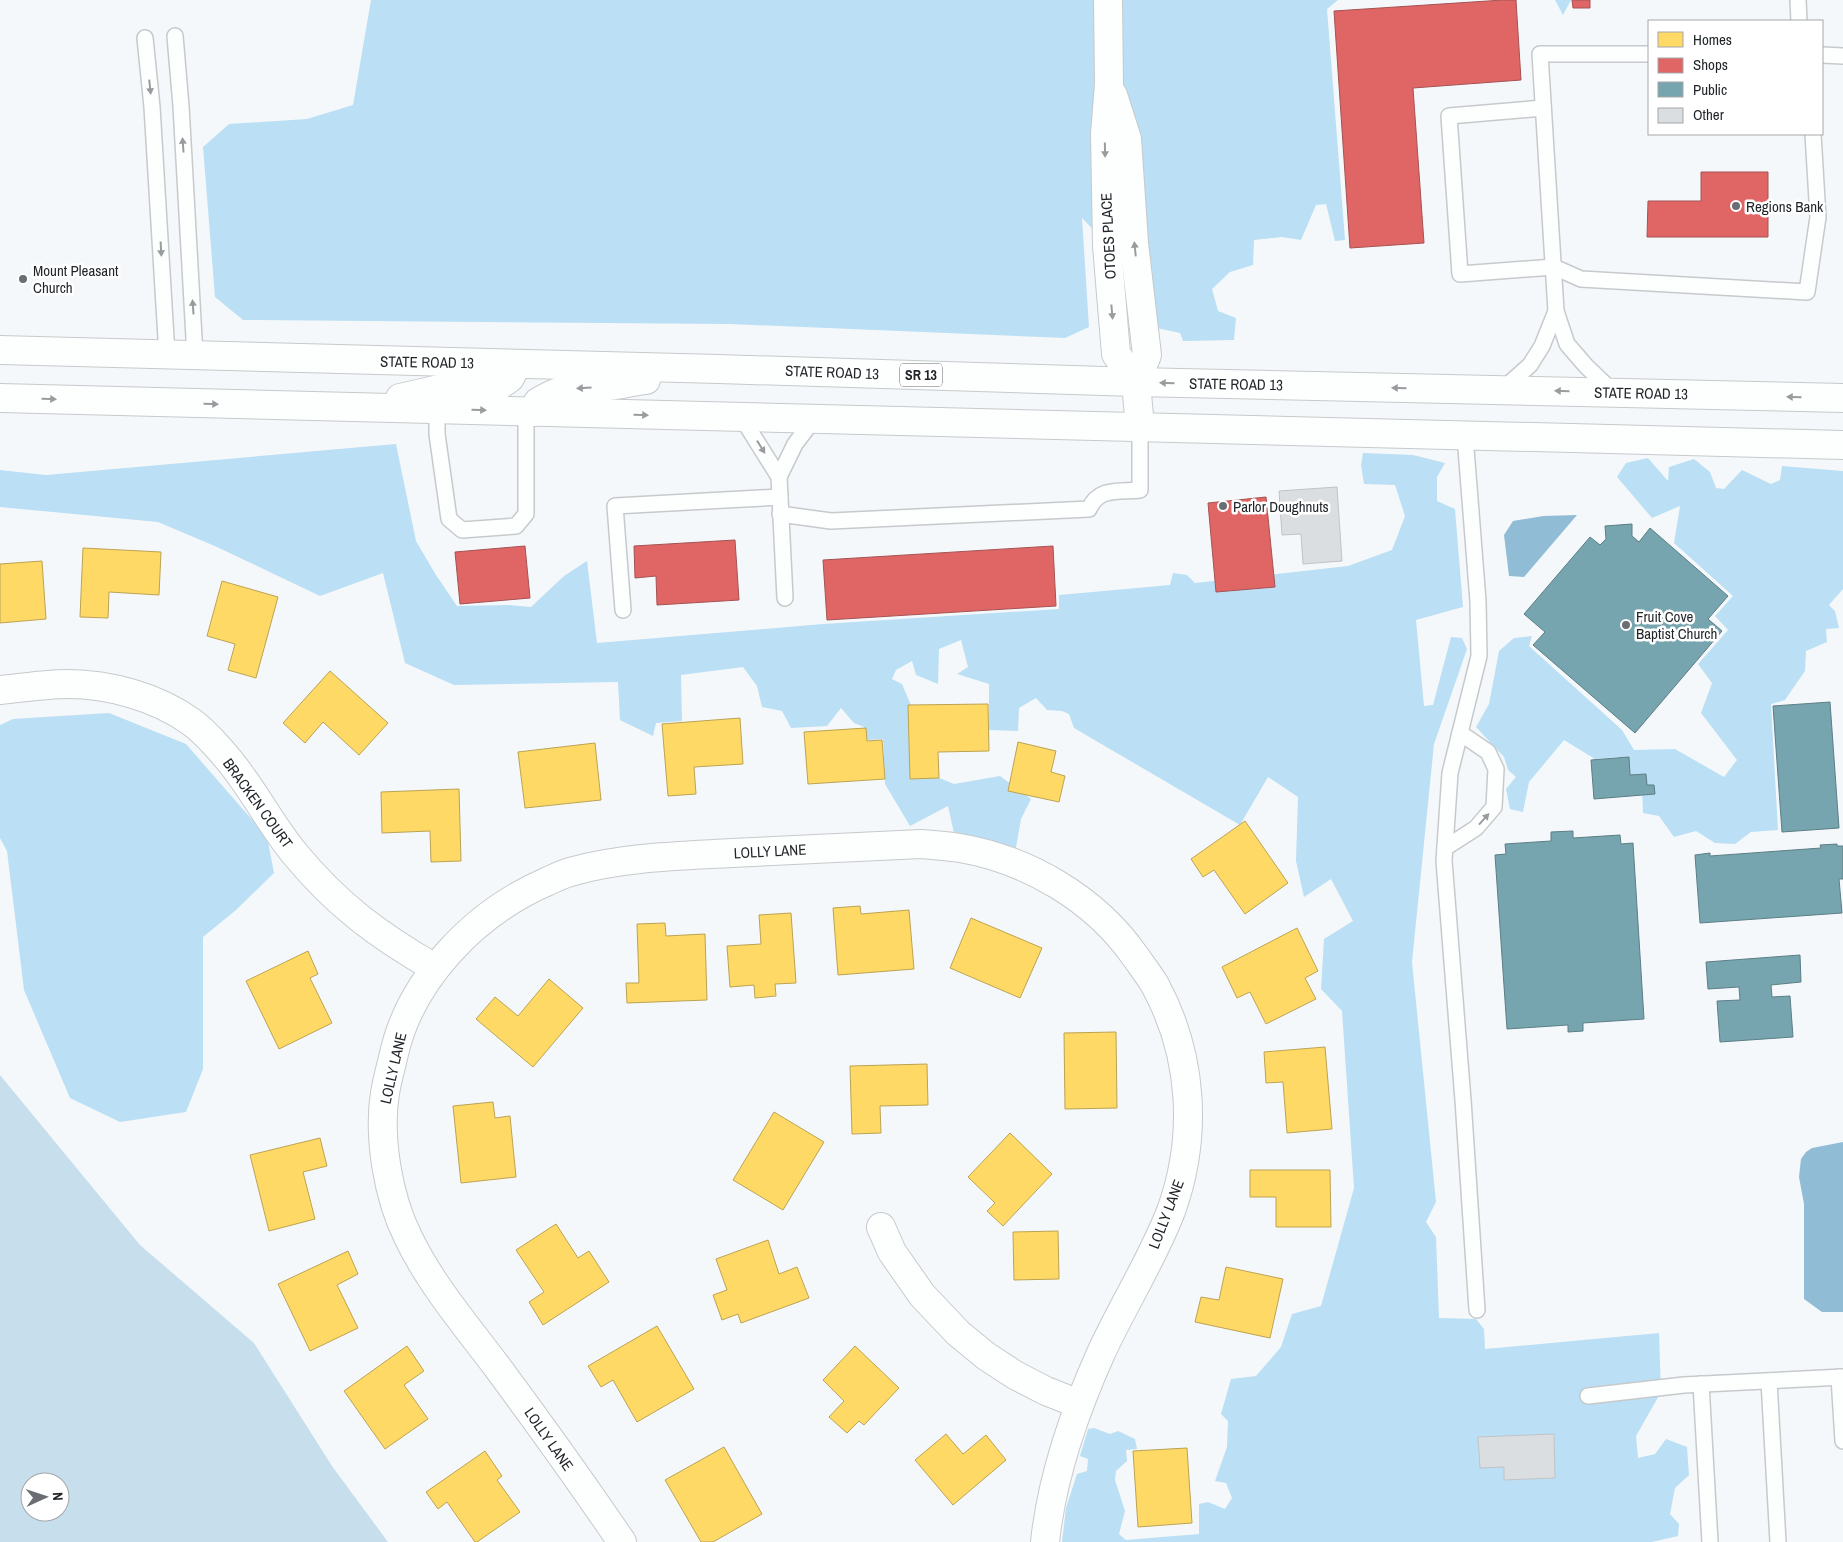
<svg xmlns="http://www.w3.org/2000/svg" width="1843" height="1542" viewBox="0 0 1843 1542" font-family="'Archivo Narrow',sans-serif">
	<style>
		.green { fill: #c7dfed; fill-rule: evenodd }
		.forest { fill: #bbdff4 }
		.water { fill: #91bcd6 }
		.homes { fill: #ffd966; stroke: #bca353 }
		.shops { fill: #e06666; stroke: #a65253 }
		.public { fill: #76a5af; stroke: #5c7e86 }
		.building { fill: #dadee0; stroke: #c0c4c7 }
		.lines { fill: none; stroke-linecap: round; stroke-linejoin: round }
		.service-casing { stroke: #c6cacc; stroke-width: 18 }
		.minor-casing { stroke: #c6cacc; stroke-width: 30 }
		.primary-casing { stroke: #c6cacc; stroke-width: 30 }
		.service { stroke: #fdfefe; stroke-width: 15 }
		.minor { stroke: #fdfefe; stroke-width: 28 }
		.primary { stroke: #fdfefe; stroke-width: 28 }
		.oneway { fill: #999c9e }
		.poi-dot { fill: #6a6e72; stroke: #fff; stroke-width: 2 }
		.labels { text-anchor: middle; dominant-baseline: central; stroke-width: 5; stroke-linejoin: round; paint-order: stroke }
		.shield { fill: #fff; stroke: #626668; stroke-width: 1 }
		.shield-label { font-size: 14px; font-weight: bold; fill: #1f2428 }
		.poi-label { font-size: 15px; fill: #1f2428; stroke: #fff; text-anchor: start }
		.street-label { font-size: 15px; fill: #1f2428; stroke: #fff }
	</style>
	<rect width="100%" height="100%" fill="#f4f8fa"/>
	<path class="green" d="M0 1075 140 1245 254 1343 332 1466 388 1542H0ZM30 1482H60V1512H30Z"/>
	<g class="forest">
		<polygon points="371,0 1338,0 1327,9 1345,240 1335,241 1326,204 1316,205 1301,240 1282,237 1254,240 1253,265 1230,272 1212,289 1218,311 1236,318 1234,340 1183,341 1180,333 1157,328 1154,292 1082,218 1089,327 1065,338 730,324 243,320 215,297 203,147 229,124 307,119 353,105"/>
		<polygon points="1555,0 1571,0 1563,15"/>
		<polygon points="396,444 416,541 436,575 457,606 509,605 531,607 564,576 587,561 597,643 823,624 1059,609 1059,595 1170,585 1173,573 1187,575 1195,583 1348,566 1392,550 1405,516 1395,485 1364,484 1361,465 1363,453 1413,455 1445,463 1437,477 1437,501 1455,509 1463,607 1416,620 1424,706 1433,705 1451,637 1462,638 1467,649 1434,744 1412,962 1436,1202 1426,1222 1436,1237 1439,1318 1476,1319 1484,1329 1485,1349 1659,1333 1661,1392 1636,1436 1638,1458 1655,1454 1666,1439 1687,1447 1689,1475 1675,1488 1670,1514 1679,1524 1678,1536 1652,1542 1062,1542 1066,1508 1077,1474 1087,1471 1088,1459 1080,1456 1088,1429 1094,1428 1110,1434 1118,1431 1135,1439 1137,1449 1126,1450 1127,1461 1116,1471 1115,1480 1125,1511 1119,1534 1126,1540 1199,1534 1199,1504 1208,1502 1225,1509 1232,1498 1226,1483 1215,1481 1227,1447 1228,1421 1221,1414 1231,1379 1256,1376 1281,1347 1292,1314 1321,1306 1354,1188 1342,1011 1321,989 1324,939 1353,921 1331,879 1304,897 1296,861 1298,797 1268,777 1240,825 1074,728 1069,714 1062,711 1047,710 1036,698 1019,708 1018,731 989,730 989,684 957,674 968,667 961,640 939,649 938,684 916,675 912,661 896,670 892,679 902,684 916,717 932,775 954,784 1000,776 1031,799 1021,819 1015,853 954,833 948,806 910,826 885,784 883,739 867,740 864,727 854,723 841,708 827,726 791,728 782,711 762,707 757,686 743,667 681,675 682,721 656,723 653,736 620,720 618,682 454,685 405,663 383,573 320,596 217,547 158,522 0,507 0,470 46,475"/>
		<polygon points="1648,458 1668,481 1669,467 1694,459 1710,472 1716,488 1724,489 1742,470 1771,484 1780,480 1782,466 1843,471 1843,589 1829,605 1835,611 1839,628 1826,629 1827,642 1806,651 1805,671 1785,700 1771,704 1778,830 1751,832 1735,844 1715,843 1696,831 1674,837 1659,816 1643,813 1642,788 1625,780 1618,757 1595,759 1564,740 1529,782 1523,812 1510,809 1506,789 1516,777 1508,770 1504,757 1476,727 1489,704 1499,651 1514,638 1532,636 1529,646 1622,730 1634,750 1675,749 1724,777 1737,760 1701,713 1712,683 1698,664 1728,630 1715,616 1733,596 1674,543 1680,506 1652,518 1617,477 1626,463"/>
		<polygon points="109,713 186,744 267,837 274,873 236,910 203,937 203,1069 186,1112 120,1122 70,1098 24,990 7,851 0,838 0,725 13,719"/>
	</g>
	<g class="water">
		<polygon points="1577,515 1524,577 1509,576 1504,535 1513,521 1543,516"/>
		<polygon points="1843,1142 1843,1312 1822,1312 1804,1299 1804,1204 1799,1177 1801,1159 1806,1152 1812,1148"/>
	</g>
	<g class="homes">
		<polygon points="83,548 161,552 159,595 109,592 108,618 80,617"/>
		<polygon points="42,561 46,619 0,623 0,564"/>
		<polygon points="222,581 278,597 256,678 228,670 235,644 207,636"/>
		<polygon points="330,671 388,723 359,755 323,722 305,743 283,723"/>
		<polygon points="988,704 989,751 938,752 939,778 910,779 908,705"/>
		<polygon points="740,718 743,764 694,767 696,794 668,796 662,724"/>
		<polygon points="866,728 867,741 882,740 885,779 808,784 804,732"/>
		<polygon points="1018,742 1056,751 1051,772 1065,776 1059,802 1008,791"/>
		<polygon points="595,743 601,800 525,808 518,752"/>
		<polygon points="459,789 461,861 431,862 430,831 382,833 381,792"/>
		<polygon points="1245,821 1288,883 1245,914 1214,870 1203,877 1191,859"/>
		<polygon points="860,906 861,914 909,910 914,969 838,975 833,908"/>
		<polygon points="791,913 796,983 775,984 776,996 755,998 754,985 730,987 727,946 761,944 759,915"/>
		<polygon points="971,918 1042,948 1020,998 950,968"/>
		<polygon points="665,923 666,936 705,934 707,1000 627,1003 626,983 639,983 637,924"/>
		<polygon points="1297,928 1318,971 1305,978 1316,999 1266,1024 1250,992 1237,998 1222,967"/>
		<polygon points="308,951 318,974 310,978 332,1023 279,1049 246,981"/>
		<polygon points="549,979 583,1008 533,1067 476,1019 495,997 518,1016"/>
		<polygon points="1116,1032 1117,1108 1065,1109 1064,1033"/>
		<polygon points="1325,1047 1332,1129 1287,1133 1283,1082 1266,1083 1264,1052"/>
		<polygon points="927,1064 928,1105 880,1106 881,1133 852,1134 850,1066"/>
		<polygon points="493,1102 495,1118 510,1116 516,1177 461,1183 453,1106"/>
		<polygon points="774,1112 824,1142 783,1210 733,1180"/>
		<polygon points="1010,1133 1052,1174 1003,1226 987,1211 995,1203 968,1177"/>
		<polygon points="320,1138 327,1166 303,1172 315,1219 269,1231 250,1155"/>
		<polygon points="1250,1170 1330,1170 1331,1227 1276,1227 1276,1197 1250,1197"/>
		<polygon points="556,1224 578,1258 589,1251 609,1282 543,1325 529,1302 544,1292 516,1250"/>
		<polygon points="1058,1231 1059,1279 1014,1280 1013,1232"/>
		<polygon points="768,1240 779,1274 797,1267 809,1298 741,1323 738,1314 722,1320 713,1295 727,1290 716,1259"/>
		<polygon points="348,1251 358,1274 337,1285 358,1328 310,1351 278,1284"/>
		<polygon points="1226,1267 1283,1279 1270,1338 1195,1322 1201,1297 1219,1300"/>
		<polygon points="657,1326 694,1389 637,1422 613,1380 601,1387 588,1366"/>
		<polygon points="407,1346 424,1371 404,1385 428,1419 385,1449 344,1391"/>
		<polygon points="855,1346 899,1388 864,1425 859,1421 847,1433 829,1417 844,1401 823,1380"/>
		<polygon points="946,1434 963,1454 986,1435 1006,1460 953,1505 915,1460"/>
		<polygon points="724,1447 762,1514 713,1542 701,1542 665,1480"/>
		<polygon points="1187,1448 1192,1523 1138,1527 1133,1451"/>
		<polygon points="485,1451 502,1476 497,1480 520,1512 477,1542 475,1542 447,1502 438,1509 426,1492"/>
	</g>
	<g class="shops">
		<polygon points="1503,0 1516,0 1521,80 1413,88 1424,243 1350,248 1334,11"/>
		<polygon points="1572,0 1590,0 1590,8 1573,8"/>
		<polygon points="1701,172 1768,172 1768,237 1647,237 1648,201 1701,201"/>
		<polygon points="1266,497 1275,587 1216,592 1208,503"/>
		<polygon points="735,540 739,600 657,605 656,576 635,578 634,546"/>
		<polygon points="525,546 530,598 460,604 455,552"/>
		<polygon points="1053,546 1056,606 827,620 823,560"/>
	</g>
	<g class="public">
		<polygon points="1632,524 1632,536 1639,542 1650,528 1728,596 1708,619 1722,631 1635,733 1533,645 1545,632 1524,614 1590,537 1600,545 1606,539 1605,526"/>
		<polygon points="1830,702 1839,828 1782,832 1773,706"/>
		<polygon points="1629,757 1630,775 1646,774 1647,785 1654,785 1655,794 1594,799 1591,760"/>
		<polygon points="1573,831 1573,838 1620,835 1621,844 1633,843 1644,1019 1583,1023 1583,1031 1568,1032 1568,1025 1507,1029 1495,855 1506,854 1505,844 1551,841 1551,832"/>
		<polygon points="1837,844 1837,846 1843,846 1843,879 1839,879 1842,913 1700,923 1695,855 1710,853 1710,856 1821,848 1820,845"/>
		<polygon points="1800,955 1801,982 1771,985 1772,997 1790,996 1793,1037 1720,1042 1717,1001 1740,1000 1739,987 1708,989 1706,962"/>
	</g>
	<g class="building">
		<polygon points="1337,487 1342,561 1303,564 1301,534 1282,535 1279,491"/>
		<polygon points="1554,1434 1555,1478 1504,1480 1504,1467 1480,1468 1478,1437"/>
	</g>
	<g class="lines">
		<defs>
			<g id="service">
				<polyline points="1798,0 1799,21"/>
				<polyline points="175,36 181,106 195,356"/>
				<polyline points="145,38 152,107 167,355"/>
				<polyline points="1822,55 1843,56"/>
				<polyline points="1543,108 1449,116 1460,274 1554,267 1581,279 1807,292 1818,217 1813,134"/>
				<polyline points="1502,390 1530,365 1542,346 1556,311"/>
				<polyline points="1613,392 1586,366 1567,344 1556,311 1540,54 1649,54"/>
				<polyline points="437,409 437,434 449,519 462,530 516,526 526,514 526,412"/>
				<polyline points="742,418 779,477 785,598"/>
				<polyline points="1465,436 1478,601 1479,656 1450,773 1444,861 1463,1100 1477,1310"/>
				<polyline points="779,477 795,444 814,419"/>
				<path d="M780 514 831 521 1089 509C1099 487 1118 492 1140 490V428"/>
				<polyline points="623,610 615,506 780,497"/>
				<polyline points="1445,848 1476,828 1494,807 1496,769 1488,752 1460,733"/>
				<polyline points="1839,1377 1843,1441"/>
				<polyline points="1769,1381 1778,1542"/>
				<polyline points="1701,1384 1710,1542"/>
				<polyline points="1588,1396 1684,1385 1843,1377"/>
			</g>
			<g id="minor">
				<polyline points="1108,0 1109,84 1105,134 1107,246 1116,354 1136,382"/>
				<polyline points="1113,95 1127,139 1134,243 1147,355 1136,382 1140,428"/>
				<path d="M0 690C22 688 45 684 68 684 109 684 156 697 190 721 206 732 230 760 241 776 260 802 275 830 295 854 337 905 379 936 435 968"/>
				<polyline points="881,1227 892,1252 922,1295 958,1333 986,1356 1015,1375 1046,1391 1079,1404"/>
				<path d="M622 1542C581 1482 538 1422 495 1364 464 1323 430 1283 408 1237 388 1197 378 1137 385 1093 387 1081 390 1070 393 1058 409 980 475 913 546 882 555 878 564 873 574 871 625 857 679 856 732 853 795 850 858 847 921 844 934 845 947 846 960 848 1029 860 1095 899 1135 956 1142 966 1149 975 1155 985 1193 1055 1198 1136 1171 1211 1152 1260 1123 1305 1101 1353 1074 1413 1052 1476 1045 1542"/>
			</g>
			<g id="primary">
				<polyline points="0,350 719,369 1136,382 1843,398"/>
				<polyline points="0,398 1843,445"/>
				<polyline points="400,398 448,387 477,388 497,387 510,378 517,364"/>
				<path d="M535 412 538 402C560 389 562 390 587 389 606 387 626 383 646 380"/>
			</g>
		</defs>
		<use href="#service" class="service-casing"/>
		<use href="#minor" class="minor-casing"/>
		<use href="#primary" class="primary-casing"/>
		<use href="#service" class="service"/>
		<use href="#minor" class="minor"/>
		<use href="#primary" class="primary"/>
	</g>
	<defs><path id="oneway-solid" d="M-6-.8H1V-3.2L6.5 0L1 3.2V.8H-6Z" transform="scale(1.25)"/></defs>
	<g class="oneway">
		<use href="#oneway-solid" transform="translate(150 87) rotate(84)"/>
		<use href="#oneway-solid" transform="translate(183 145) rotate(-94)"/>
		<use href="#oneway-solid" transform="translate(1105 150) rotate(89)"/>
		<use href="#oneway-solid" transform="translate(161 249) rotate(87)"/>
		<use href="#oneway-solid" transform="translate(1135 249) rotate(-96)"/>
		<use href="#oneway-solid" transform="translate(193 307) rotate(-94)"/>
		<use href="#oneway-solid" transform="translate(1112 312) rotate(85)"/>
		<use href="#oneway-solid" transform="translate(1167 383) rotate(-179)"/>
		<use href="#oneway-solid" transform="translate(584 388) rotate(177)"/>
		<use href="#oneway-solid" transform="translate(1399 388) rotate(-179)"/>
		<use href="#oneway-solid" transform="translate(1562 391) rotate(-179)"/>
		<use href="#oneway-solid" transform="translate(1794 397) rotate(-179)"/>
		<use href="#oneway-solid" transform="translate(49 399) rotate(2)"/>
		<use href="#oneway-solid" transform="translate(211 404) rotate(1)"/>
		<use href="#oneway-solid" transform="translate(479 410) rotate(2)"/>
		<use href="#oneway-solid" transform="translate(641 415) rotate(2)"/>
		<use href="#oneway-solid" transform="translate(761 447) rotate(58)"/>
		<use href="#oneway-solid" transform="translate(1484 819) rotate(-48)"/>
	</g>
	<g class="poi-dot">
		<circle cx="1736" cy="206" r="5"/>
		<circle cx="23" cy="279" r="5"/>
		<circle cx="1223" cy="506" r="5"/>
		<circle cx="1626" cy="625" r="5"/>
	</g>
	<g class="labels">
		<rect class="shield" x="900" y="363.5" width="42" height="23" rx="4"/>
		<g class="shield-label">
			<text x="921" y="375">SR 13</text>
		</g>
		<g class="poi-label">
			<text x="1746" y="206">Regions Bank</text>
			<text x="33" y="270">Mount Pleasant<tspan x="33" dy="17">Church</tspan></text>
			<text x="1233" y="506">Parlor Doughnuts</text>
			<text x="1636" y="616">Fruit Cove<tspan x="1636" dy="17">Baptist Church</tspan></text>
		</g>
		<g class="street-label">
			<text transform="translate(1108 236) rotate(-93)">OTOES PLACE</text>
			<text transform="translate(427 362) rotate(1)">STATE ROAD 13</text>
			<text transform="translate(832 372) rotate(2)">STATE ROAD 13</text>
			<text transform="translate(1236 384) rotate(1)">STATE ROAD 13</text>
			<text transform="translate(1641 393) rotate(1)">STATE ROAD 13</text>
			<text transform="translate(258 803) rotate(54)">BRACKEN COURT</text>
			<text transform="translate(770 851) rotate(-3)">LOLLY LANE</text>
			<text transform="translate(393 1068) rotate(-77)">LOLLY LANE</text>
			<text transform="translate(1166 1214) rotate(-69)">LOLLY LANE</text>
			<text transform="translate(549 1439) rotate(55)">LOLLY LANE</text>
		</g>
	</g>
	<rect x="1648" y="20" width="175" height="115" fill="#ffffff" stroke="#a5a7a9"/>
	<rect x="1658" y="32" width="25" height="15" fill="#ffd966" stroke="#a5a7a9"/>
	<text x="1693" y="45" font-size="15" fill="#1f2428">Homes</text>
	<rect x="1658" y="58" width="25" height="15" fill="#e06666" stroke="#a5a7a9"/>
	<text x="1693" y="70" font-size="15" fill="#1f2428">Shops</text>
	<rect x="1658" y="82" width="25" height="15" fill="#76a5af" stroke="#a5a7a9"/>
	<text x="1693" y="95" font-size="15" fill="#1f2428">Public</text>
	<rect x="1658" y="108" width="25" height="15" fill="#dadee0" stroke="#a5a7a9"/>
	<text x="1693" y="120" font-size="15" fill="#1f2428">Other</text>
	<g transform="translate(45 1497) rotate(87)"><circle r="24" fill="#ffffff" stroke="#a5a7a9"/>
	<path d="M0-4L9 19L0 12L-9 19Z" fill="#6a6e72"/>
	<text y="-8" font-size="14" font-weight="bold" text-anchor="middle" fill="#1f2428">N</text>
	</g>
</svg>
